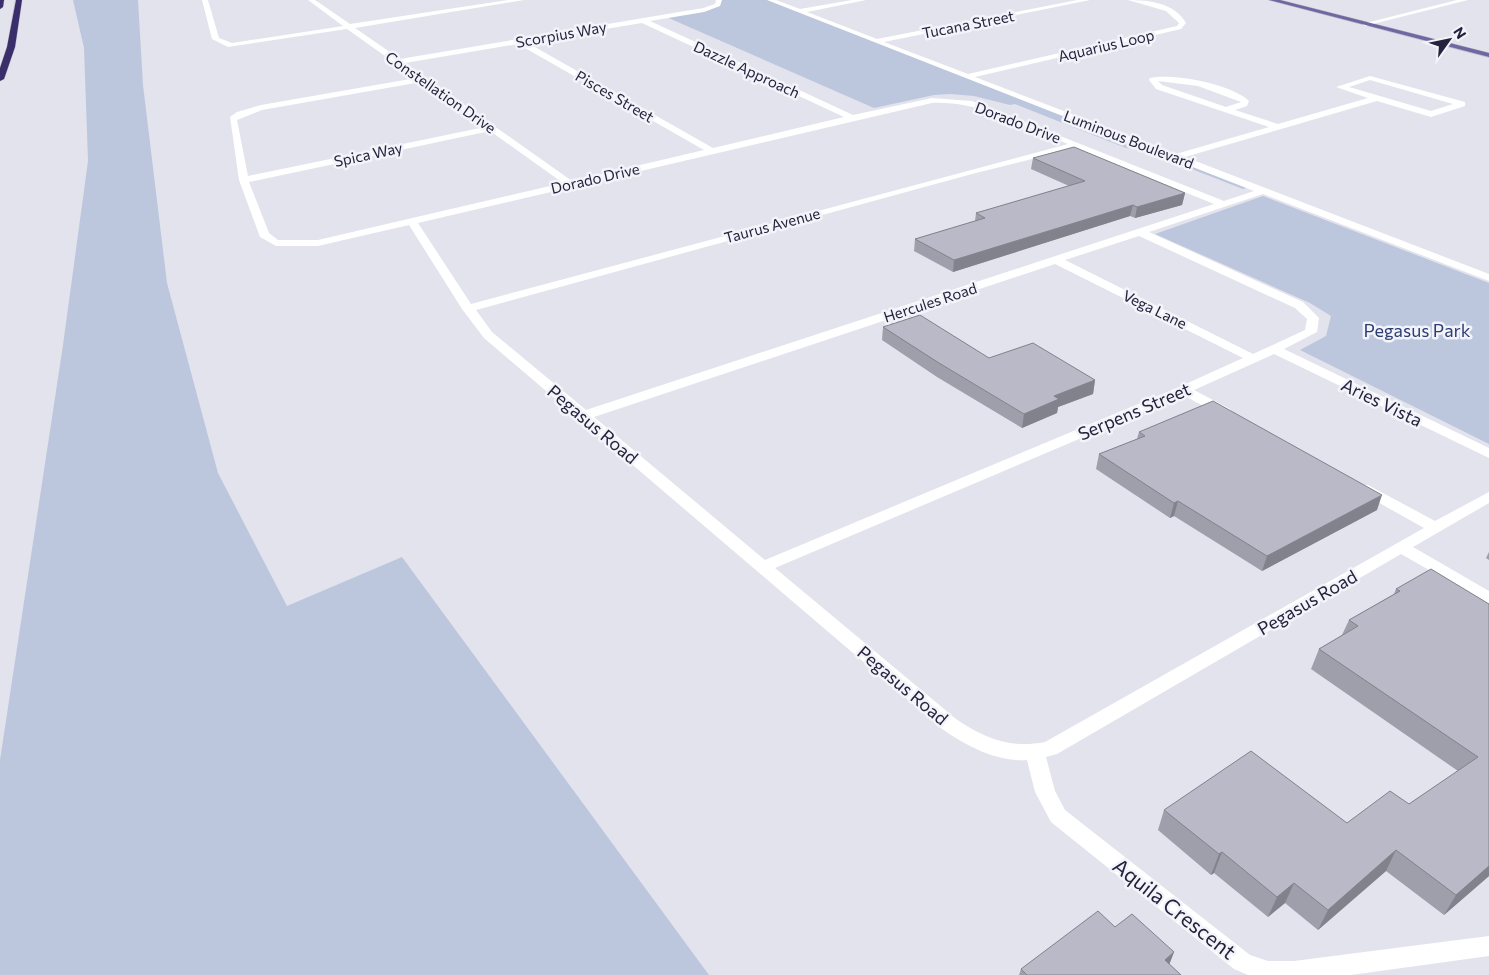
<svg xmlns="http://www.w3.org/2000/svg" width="1489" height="975" viewBox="0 0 1489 975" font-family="Commissioner,sans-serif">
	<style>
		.green { fill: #bcc7de }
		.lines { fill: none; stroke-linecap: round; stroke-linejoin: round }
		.major-casing { stroke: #c2c1c9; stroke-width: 1 }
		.highway-casing { stroke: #c2c1c9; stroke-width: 1 }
		.minor { fill: #fff; fill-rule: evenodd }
		.major { fill: #7067a2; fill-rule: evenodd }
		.highway { fill: #3a2e6b; fill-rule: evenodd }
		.wall { fill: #9f9fac }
		.shaded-wall { fill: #82828c }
		.building { fill: #b9b9c8; stroke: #82828c }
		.labels { text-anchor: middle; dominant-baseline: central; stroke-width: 5; stroke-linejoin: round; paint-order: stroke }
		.far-street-label { font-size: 15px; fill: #26223e; stroke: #f3f4f9 }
		.park-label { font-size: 18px; fill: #2c3c75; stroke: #f3f4f9 }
		.street-label { font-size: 18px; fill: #26223e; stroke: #f3f4f9 }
		.near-street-label { font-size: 21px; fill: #26223e; stroke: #f3f4f9 }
	</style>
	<rect width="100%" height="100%" fill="#e3e3ed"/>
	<g class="green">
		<polygon points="73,0 138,0 143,85 167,283 218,473 287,606 402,557 709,975 0,975 0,760 63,345 88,161 84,48"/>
		<polygon points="719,0 769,0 1252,186 1243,189 1140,149 1126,148 1015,104 1010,105 974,96 950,94 934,95 874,108 664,16 718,5"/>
		<polygon points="1263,196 1489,283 1489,444 1300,350 1326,336 1331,316 1310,303 1155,234"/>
	</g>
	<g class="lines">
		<defs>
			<polygon id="major" points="1269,0 1280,0 1489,53 1489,57"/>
			<g id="highway">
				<polygon points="0,0 4,0 3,7 0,9"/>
				<polygon points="16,0 22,0 15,47 4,79 0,81 0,68 7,47"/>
			</g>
		</defs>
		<use href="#major" class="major-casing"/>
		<use href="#highway" class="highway-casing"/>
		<g class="minor">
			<path d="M202 0H208L219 38 232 43 343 26 308 0H315L350 24 508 0H524L355 28 400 59 703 8 715 4 716 0H722L720 6 704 12 650 21 853 115 932 98 972 101 1224 201 1254 191 767 0H776L800 9 852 0H866L807 12 877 39 1077 0H1090L884 42 968 74 1177 26 1179 23 1166 11 1128 0C1149 0 1175 3 1186 23L1181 29 975 77 1176 154 1269 127 1156 89 1149 80 1150 78C1174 73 1231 84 1249 101L1247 106 1235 110 1278 124 1368 98 1336 87 1370 76 1465 102V106L1431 117 1377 101 1185 157 1489 274V281L1263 194 1149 232 1303 302 1319 318 1317 332 1284 349 1489 448V458L1274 354 1194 390 1230 409 1232 412 1230 415H1220L1183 395 775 568 956 719C984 738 1010 749 1045 742L1424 528 1358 491 1355 488 1358 485H1368L1435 521 1489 492V503L1413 547 1489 591V604L1401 554 1057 754 1046 757 1055 791 1065 810 1250 955 1268 961H1294L1489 936V956L1351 975H1248L1234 969 1051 822 1035 792 1027 760C996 762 967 746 942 729L484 338 462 309 409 225 318 246H276L260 237 239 180 230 117 237 112 261 105 416 78 347 29 228 47 212 39ZM642 23 844 117 713 148 526 42ZM518 44 704 150 572 181 405 63ZM1370 80 1453 104 1431 111 1349 87ZM1158 81 1198 86 1241 102 1226 107 1162 85ZM421 82 485 127 248 176 237 120 262 110ZM932 103C979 100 1025 127 1068 144L471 304 418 223ZM490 131 563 183 318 240H278L269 233 249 182ZM1076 148 1214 204 586 410 492 332 476 310 972 174ZM1139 236 1295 308 1307 319 1305 330 1253 354 1065 260ZM1055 264 1243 358 1179 387 765 560 594 417Z"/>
			<polygon points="1457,0 1468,0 1365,26 1362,24"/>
		</g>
		<use href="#major" class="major"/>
		<use href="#highway" class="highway"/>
	</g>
	<g class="wall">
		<polygon points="1033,158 1185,193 1182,205 1135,218 1130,216 953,272 914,251 915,239 975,221 976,213 1069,186 1031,169"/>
		<polygon points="883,327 989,358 1095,380 1093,394 1058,407 1057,413 1022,428 937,377 882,340"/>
		<polygon points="1139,432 1377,510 1262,571 1174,516 1170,518 1096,469 1099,454 1137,439"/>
		<polygon points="1489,552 1489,560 1486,558"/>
		<polygon points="1396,589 1489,604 1489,876 1444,915 1386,871 1318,930 1285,903 1268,917 1214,873 1211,875 1158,830 1164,810 1347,823 1409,804 1458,771 1311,669 1319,649 1342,635 1349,620 1394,594"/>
		<polygon points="1115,927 1174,952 1169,964 1181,975 1019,975 1021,969"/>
	</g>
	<g class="shaded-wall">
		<polygon points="1185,193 1182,205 1135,218 1137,207"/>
		<polygon points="1133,205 1130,216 953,272 954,260"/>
		<polygon points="1095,380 1093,394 1058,407 1057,413 1022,428 1024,414 1054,396"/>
		<polygon points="1382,495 1377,510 1262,571 1267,556"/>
		<polygon points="1178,501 1174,516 1170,518 1174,503"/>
		<polygon points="1396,850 1386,871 1318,930 1328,910"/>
		<polygon points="1222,852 1214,873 1211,875 1219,854"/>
		<polygon points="1489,866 1489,876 1444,915 1456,895"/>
		<polygon points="1294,883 1285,903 1268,917 1277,897"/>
		<polygon points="1174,952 1168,968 1165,960"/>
	</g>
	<g class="building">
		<polygon points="1074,147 1185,193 1137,207 1133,205 954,260 915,239 985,218 976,213 1085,181 1033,158"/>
		<polygon points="920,315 989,358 1033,343 1095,380 1054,396 1059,399 1024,414 939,363 883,327"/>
		<polygon points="1213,401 1382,495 1267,556 1178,501 1174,503 1099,454 1145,436 1139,432"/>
		<polygon points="1431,569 1489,604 1489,866 1456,895 1396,850 1328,910 1294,883 1277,897 1222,852 1219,854 1164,810 1251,751 1347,823 1390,791 1409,804 1478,757 1319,649 1358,626 1349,620 1400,591 1396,589"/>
		<polygon points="1098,911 1115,927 1132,914 1174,952 1165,960 1181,975 1027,975 1021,969"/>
	</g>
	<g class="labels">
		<g class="far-street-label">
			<text transform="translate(968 24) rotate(-11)">Tucana Street</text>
			<text transform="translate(561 34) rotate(-10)">Scorpius Way</text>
			<text transform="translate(1106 45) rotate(-13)">Aquarius Loop</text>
			<text transform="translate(747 69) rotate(25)">Dazzle Approach</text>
			<text transform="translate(441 92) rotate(35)">Constellation Drive</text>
			<text transform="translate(615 96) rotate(30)">Pisces Street</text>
			<text transform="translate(1018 122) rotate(21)">Dorado Drive</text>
			<text transform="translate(1129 139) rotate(21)">Luminous Boulevard</text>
			<text transform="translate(368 154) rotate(-12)">Spica Way</text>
			<text transform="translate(595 178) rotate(-13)">Dorado Drive</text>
			<text transform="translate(772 225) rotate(-15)">Taurus Avenue</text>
			<text transform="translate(930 302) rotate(-18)">Hercules Road</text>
			<text transform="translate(1155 309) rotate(26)">Vega Lane</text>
		</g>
		<g class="park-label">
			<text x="1417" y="330">Pegasus Park</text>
		</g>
		<g class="street-label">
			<text transform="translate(1382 402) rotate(26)">Aries Vista</text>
			<text transform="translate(1134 411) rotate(-23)">Serpens Street</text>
			<text transform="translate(593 424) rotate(40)">Pegasus Road</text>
			<text transform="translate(1307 602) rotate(-30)">Pegasus Road</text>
			<text transform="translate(903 685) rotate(40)">Pegasus Road</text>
		</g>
		<g class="near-street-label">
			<text transform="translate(1175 908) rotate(38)">Aquila Crescent</text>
		</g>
	</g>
	<g transform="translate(1449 40) rotate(57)" stroke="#f3f4f9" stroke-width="4" paint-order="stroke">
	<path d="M0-4L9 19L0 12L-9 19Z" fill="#26223e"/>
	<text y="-8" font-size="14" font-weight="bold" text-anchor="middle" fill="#26223e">N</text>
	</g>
</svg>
